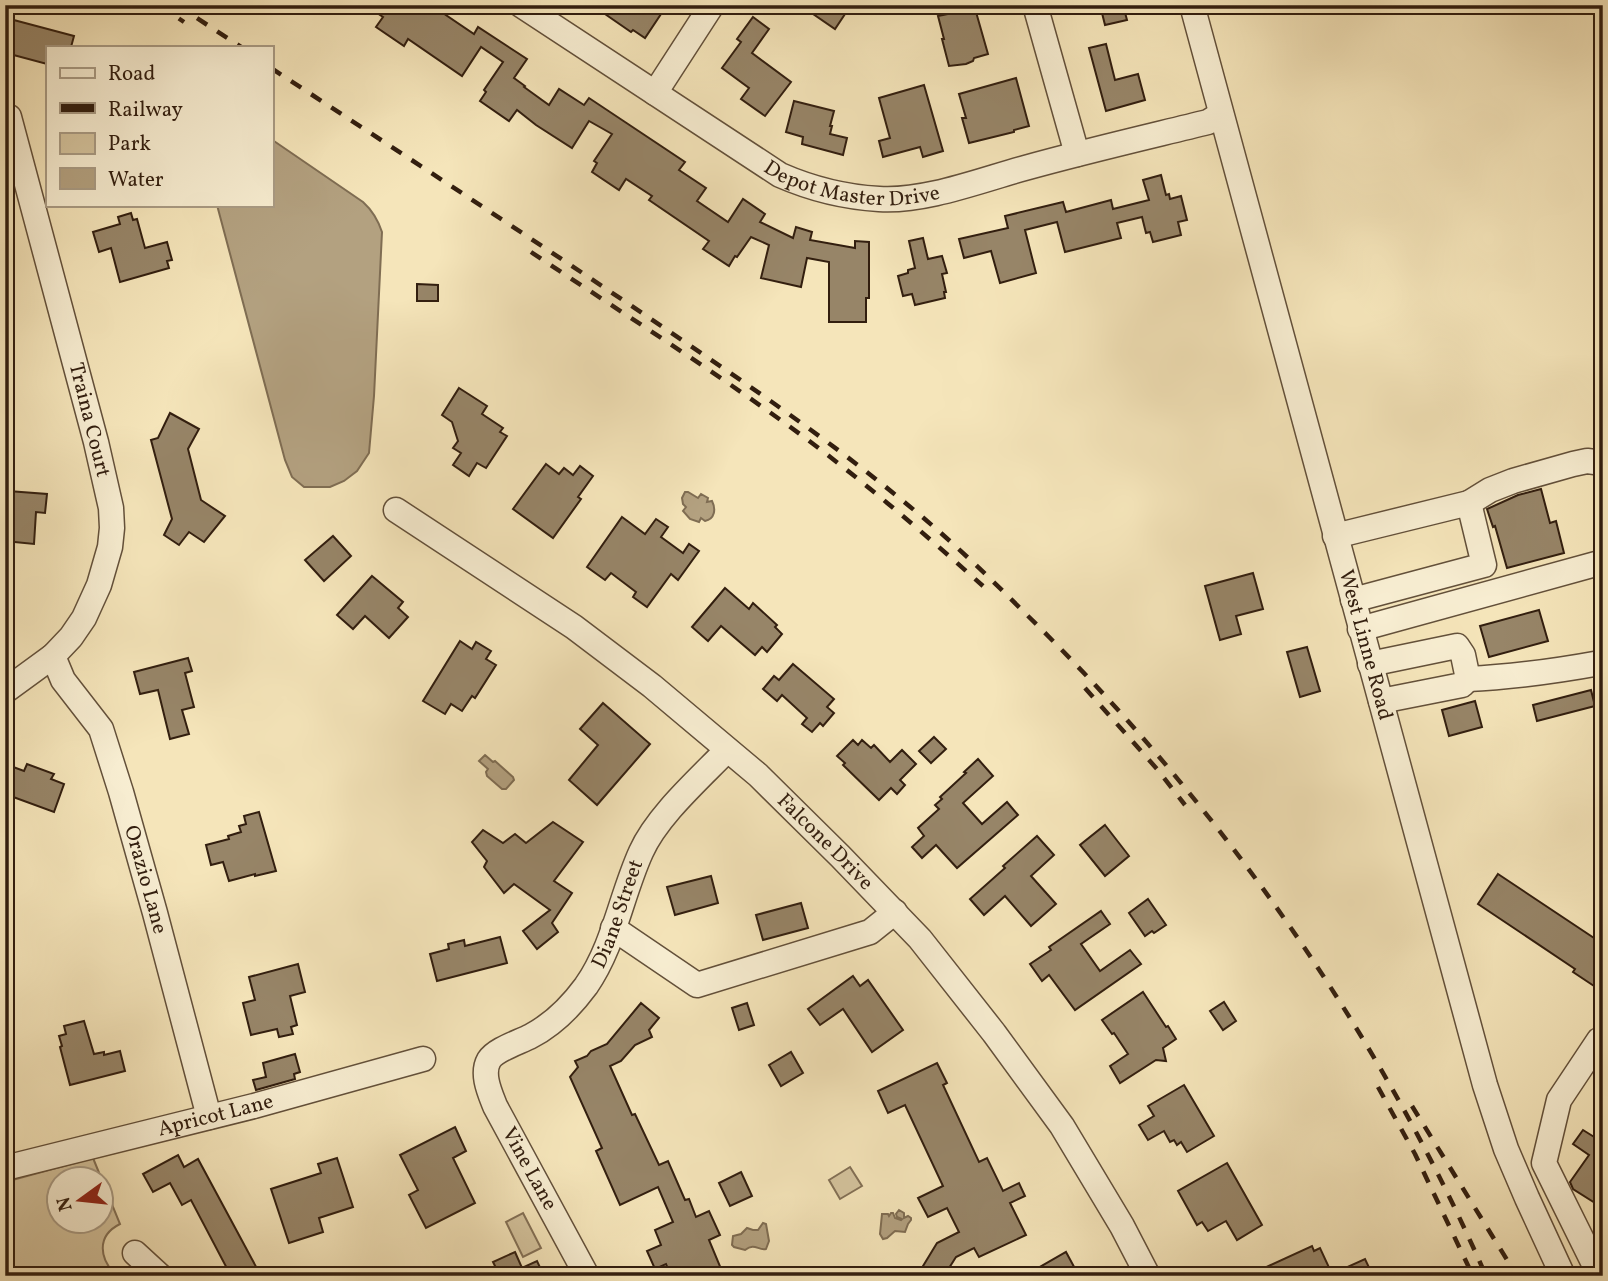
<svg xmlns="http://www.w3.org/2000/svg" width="1608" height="1281" viewBox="0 0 1608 1281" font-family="Vollkorn,serif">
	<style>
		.green { fill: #d4c39d; stroke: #837056; stroke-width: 2; fill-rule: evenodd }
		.water { fill: #b3a180; stroke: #7f6d53; stroke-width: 2 }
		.building { fill: #978568; stroke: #321e0f; stroke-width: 2 }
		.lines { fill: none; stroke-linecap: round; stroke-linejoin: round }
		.minor-casing { stroke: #63503a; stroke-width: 27 }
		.minor { stroke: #f8eed2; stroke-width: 24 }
		.rail { stroke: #321e0f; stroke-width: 4.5; stroke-dasharray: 12 12; stroke-linecap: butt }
		.labels { text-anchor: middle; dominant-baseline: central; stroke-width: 5; stroke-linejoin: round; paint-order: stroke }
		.street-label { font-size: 21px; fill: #321e0f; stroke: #f8eed2 }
	</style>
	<rect width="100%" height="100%" fill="#f5e5ba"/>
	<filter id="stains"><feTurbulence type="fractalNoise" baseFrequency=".00286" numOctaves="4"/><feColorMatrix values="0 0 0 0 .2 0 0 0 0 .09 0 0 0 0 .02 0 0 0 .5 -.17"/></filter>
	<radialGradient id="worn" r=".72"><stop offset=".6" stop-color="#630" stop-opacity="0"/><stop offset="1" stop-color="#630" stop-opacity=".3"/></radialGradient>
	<g class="green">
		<path d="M93 1158 120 1224C96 1236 99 1259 117 1276H5V1182ZM60 1180H102V1222H60Z"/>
		<polygon points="850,1167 862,1186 840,1199 829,1180"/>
		<polygon points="523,1213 541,1248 523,1257 506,1222"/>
	</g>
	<g class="water">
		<path d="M271 139 363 202C373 211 378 220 382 232L374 396 369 453 357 471 344 481 330 487H304L292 477 285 460 217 205H271Z"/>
		<path d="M685 492H688L698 498 701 494 708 498 707 502 712 501C716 509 715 519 705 521L701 518 699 522 690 519 683 511 686 507 683 504 682 498Z"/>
		<polygon points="485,755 493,762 495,761 513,777 514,780 506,789 502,789 487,776 486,772 488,769 479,761"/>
		<polygon points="899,1210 904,1213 904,1218 908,1216 911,1218 911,1220 908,1224 905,1232 895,1231 887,1238 883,1239 880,1234 882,1214 888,1214 889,1216 891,1213 893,1213 895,1218 901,1220 902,1219 897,1217 896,1214"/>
		<path d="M763 1223 766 1224 769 1241 766 1249C758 1251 755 1242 745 1250L734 1247 732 1245 733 1236 741 1234 747 1228 753 1230H758Z"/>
	</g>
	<g class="building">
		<polygon points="365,5 412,5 420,11 423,5 431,5 474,34 478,27 527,59 514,78 525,86 524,87 549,105 559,89 584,105 589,98 685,162 679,170 706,188 697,201 728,222 743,199 765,214 760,222 793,238 796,227 812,232 810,240 855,248 855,241 869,242 869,298 866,298 866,322 829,322 829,262 807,258 801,287 761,278 769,245 751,237 737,257 735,256 729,266 703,249 709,241 649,200 652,196 626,179 619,190 592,172 597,163 594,161 612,134 589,121 572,148 536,125 517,110 509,121 480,101 486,92 484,90 503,62 481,47 462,76 408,39 404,46 376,27 383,17"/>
		<polygon points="592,5 667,5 645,38 633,30 631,32"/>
		<polygon points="800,5 851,5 835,29"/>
		<polygon points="946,5 974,5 988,54 974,58 973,61 966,64 949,66 942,39 944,39 938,16 948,14"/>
		<polygon points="1100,5 1123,5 1127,20 1105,25"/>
		<polygon points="753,17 769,29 752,53 791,82 765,116 741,99 749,88 722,68 741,42 737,39"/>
		<polygon points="10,19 74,36 71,47 47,47 47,64 6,53 9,42 5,41 5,37"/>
		<polygon points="1106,44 1115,80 1138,74 1145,100 1106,111 1089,48"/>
		<polygon points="1016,78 1029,126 1014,130 1014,132 969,143 962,118 966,118 959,94"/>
		<polygon points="924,85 943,151 923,157 920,147 883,157 879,141 890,138 879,98"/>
		<polygon points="794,101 834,111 830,126 832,126 830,134 847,138 843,155 802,144 803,137 786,132"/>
		<polygon points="1161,175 1166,195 1169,194 1170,199 1181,196 1187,220 1178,222 1181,235 1153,242 1150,232 1146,233 1142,217 1117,223 1121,238 1065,252 1057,222 1025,230 1036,273 1000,283 991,251 964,258 959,239 1008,228 1005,216 1063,202 1066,212 1111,200 1113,209 1149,200 1143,180"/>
		<polygon points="131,213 133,220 137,219 145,248 167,242 172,260 167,261 169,268 120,282 111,248 99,252 93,232 120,224 118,217"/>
		<polygon points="923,238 928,259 942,256 947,273 942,274 946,292 944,292 945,298 915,305 912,294 903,296 898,276 908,273 908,270 915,268 909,241"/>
		<polygon points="417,284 438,285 438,301 417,301"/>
		<polygon points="459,388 487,406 482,414 503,428 500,432 507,436 486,468 477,463 469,476 453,465 461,453 453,448 458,441 452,422 442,415"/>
		<polygon points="170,413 199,429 188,449 201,500 225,516 204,542 189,532 179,545 164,535 172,519 151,440 158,438"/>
		<polygon points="546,464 559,474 564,468 573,475 580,466 593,476 578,497 581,499 553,538 513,509"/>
		<polygon points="1541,489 1550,523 1556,521 1564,553 1507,568 1495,526 1493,527 1487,509 1518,495"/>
		<polygon points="8,491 47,494 45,513 36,512 34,544 5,541"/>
		<polygon points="622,517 645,534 656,519 668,527 661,537 683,553 689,544 699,551 678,580 671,574 647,607 633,597 636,592 611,573 605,580 587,567"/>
		<polygon points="333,536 351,556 324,581 305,560"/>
		<polygon points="1253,573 1263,609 1236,616 1241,634 1220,640 1205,586"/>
		<polygon points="372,576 403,602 398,608 408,617 389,638 365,616 353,629 337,615"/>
		<polygon points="725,588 749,609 753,603 777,625 775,627 782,634 767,652 762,647 755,655 721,626 708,641 692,627"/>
		<polygon points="1539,610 1548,641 1489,657 1480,626"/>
		<polygon points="460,641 472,649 476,642 491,651 486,659 496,665 475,698 472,696 462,711 451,704 445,714 423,701"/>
		<polygon points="1307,647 1320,691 1300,697 1287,652"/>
		<polygon points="188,658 192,671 185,673 194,707 182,710 189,734 170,739 158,690 140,694 134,672"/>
		<polygon points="793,664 834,699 827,707 834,713 823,726 820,723 812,732 802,724 807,718 782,695 777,701 763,689 774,676 779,680"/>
		<polygon points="1591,690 1595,706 1537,721 1533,705"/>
		<polygon points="1475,701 1482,727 1449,736 1442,710"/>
		<polygon points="603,703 650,744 597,805 569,780 598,745 580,729"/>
		<polygon points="934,737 946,749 931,763 919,751"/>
		<polygon points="853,740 858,745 862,740 871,748 874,745 890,762 902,750 916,764 900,780 905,785 897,794 891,788 879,800 843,765 845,763 837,756"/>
		<polygon points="978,759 993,776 963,803 982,824 1007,802 1018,815 957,868 936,845 922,858 912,847 924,836 918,828 939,809 935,805 942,799 940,797 966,773 964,772"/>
		<polygon points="5,764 24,771 27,764 54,774 51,779 64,784 54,812 5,794"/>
		<polygon points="259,812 276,871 255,876 255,874 229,881 223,862 211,865 206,845 229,839 228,836 241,832 239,826 246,824 244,816"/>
		<polygon points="553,822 583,842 554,881 572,893 552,923 558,932 537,949 523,931 550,910 514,884 504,893 484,867 487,861 472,842 483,830 503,843 515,834 526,843"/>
		<polygon points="1105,825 1129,856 1105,876 1080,845"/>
		<polygon points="1037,836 1054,855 1031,876 1056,904 1031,926 1005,896 984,915 970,899 1005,868 1003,866"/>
		<polygon points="1498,874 1603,944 1603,992 1573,972 1575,969 1478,904"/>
		<polygon points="711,876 718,903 675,915 667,887"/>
		<polygon points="1148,899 1166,925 1154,933 1152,931 1145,936 1129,913"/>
		<polygon points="801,903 808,928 763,940 756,915"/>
		<polygon points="1101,911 1110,924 1081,944 1100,971 1130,950 1141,964 1075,1010 1049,975 1042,981 1030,964 1051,950 1049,947"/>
		<polygon points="500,937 507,963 437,981 430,954 449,949 448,944 464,940 465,946"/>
		<polygon points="298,964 305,992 290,996 297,1025 291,1027 293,1034 279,1037 277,1029 251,1035 243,1003 255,1000 249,977"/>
		<polygon points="853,976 860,986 868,980 903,1030 872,1052 843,1009 820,1025 808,1009"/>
		<polygon points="1143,992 1166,1027 1168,1026 1176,1039 1163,1048 1166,1061 1156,1060 1120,1083 1110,1066 1128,1054 1114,1033 1112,1034 1102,1020"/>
		<polygon points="1224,1002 1236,1021 1223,1030 1210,1011"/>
		<polygon points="641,1003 659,1018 649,1030 652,1037 635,1045 621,1061 610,1066 632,1115 635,1114 659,1165 668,1161 685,1200 689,1199 696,1217 709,1211 720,1235 709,1240 724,1276 671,1276 666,1264 655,1269 647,1251 661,1245 655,1230 673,1222 658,1187 620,1205 596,1151 602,1148 570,1077 578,1067 575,1061 587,1056 591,1051 607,1044"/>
		<polygon points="747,1003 754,1025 739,1030 732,1008"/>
		<polygon points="84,1021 94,1054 104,1052 104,1055 120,1051 125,1071 70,1085 60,1047 62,1046 59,1036 66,1034 64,1026"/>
		<polygon points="791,1052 803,1073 781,1086 769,1065"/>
		<polygon points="295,1054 300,1072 294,1074 295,1079 256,1090 253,1080 266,1077 263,1063"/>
		<polygon points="937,1063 947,1083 943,1085 979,1162 987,1158 1003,1191 1019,1183 1025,1196 1010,1203 1026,1235 979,1257 974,1248 956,1257 944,1276 927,1276 920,1271 937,1243 959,1232 947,1208 928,1217 918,1198 943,1186 905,1105 888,1113 878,1091"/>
		<polygon points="1184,1085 1214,1136 1187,1152 1181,1142 1177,1145 1174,1140 1170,1142 1164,1131 1148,1140 1139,1125 1154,1116 1148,1106"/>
		<polygon points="455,1127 466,1151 453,1158 475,1203 426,1228 409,1195 418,1190 400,1155"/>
		<polygon points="1583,1130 1599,1140 1603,1135 1603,1208 1573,1189 1570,1182 1589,1155 1573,1144"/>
		<polygon points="178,1155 184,1167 198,1159 261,1276 231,1276 191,1200 182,1205 170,1183 153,1192 143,1174"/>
		<polygon points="337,1158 353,1207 319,1218 323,1232 289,1243 271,1189 321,1173 318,1164"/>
		<polygon points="1227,1163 1262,1225 1237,1240 1226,1221 1208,1231 1202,1222 1197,1225 1178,1191"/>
		<polygon points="741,1172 752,1196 730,1206 719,1183"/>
		<polygon points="1312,1246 1314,1251 1320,1248 1332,1274 1365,1259 1373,1276 1247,1276"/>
		<polygon points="515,1252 522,1268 537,1261 544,1276 500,1276 493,1262"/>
		<polygon points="1066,1252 1079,1276 1024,1276"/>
	</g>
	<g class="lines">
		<defs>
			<g id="minor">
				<path id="s1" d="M521 5 780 175C812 189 844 197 879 199 925 202 981 180 1025 168 1086 151 1147 137 1208 122L1221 114"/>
				<path id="s2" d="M1192 5 1485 1085 1506 1149 1527 1198 1563 1276"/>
				<polyline points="1037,12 1077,154"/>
				<polyline points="655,93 712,5"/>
				<polyline points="1469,503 1490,490 1513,481 1573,464 1587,461 1603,463"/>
				<path id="s3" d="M396 510 574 627 652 686 758 775 840 856 920 939 994 1033 1062 1126 1122 1226 1148 1276"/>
				<polyline points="1335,536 1469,503 1484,565 1353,600"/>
				<polyline points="1360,629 1603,562"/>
				<path id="s4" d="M53 656 63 680 101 729 121 792 155 913 209 1117"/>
				<polyline points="1370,664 1457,646 1463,655 1468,679 1462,685 1381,701"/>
				<path d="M1468 679C1513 677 1556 671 1600 663"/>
				<polyline points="5,691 53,656 71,637 84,618 99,585 110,547 112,528 111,508 96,442 9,117"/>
				<polyline points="613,928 697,985 870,932 895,912"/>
				<path id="s5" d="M5 1168 254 1106 423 1059"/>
				<polyline points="135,1253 160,1276"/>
				<path id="s6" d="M587 1276 495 1106C490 1093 481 1074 489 1060 496 1049 520 1042 531 1036 552 1025 572 1005 586 986 614 946 621 896 641 852 657 816 699 779 727 750"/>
				<polyline points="1600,1276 1544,1163 1559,1100 1599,1040 1603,1041"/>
			</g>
		</defs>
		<use href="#minor" class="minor-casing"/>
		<use href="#minor" class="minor"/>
		<g class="rail">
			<polyline points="159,5 184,22"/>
			<polyline points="177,5 241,47"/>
			<path d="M271 68C398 151 525 234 651 319 741 380 830 440 914 510 954 543 992 580 1029 617 1219 804 1379 1031 1486 1276"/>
			<path d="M531 252C615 308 700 362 782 421 853 472 918 528 983 586"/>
			<polyline points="1085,688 1157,769 1185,805"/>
			<polyline points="1378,1087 1415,1154 1473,1276"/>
			<polyline points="1412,1106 1517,1276"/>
		</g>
	</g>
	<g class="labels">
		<g class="street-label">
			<text stroke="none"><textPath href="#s1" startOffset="383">Depot Master Drive</textPath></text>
			<text transform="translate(89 420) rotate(76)">Traina Court</text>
			<text stroke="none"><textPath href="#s2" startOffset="663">West Linne Road</textPath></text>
			<text stroke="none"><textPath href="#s3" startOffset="544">Falcone Drive</textPath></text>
			<text stroke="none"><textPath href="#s4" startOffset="245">Orazio Lane</textPath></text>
			<text stroke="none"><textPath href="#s6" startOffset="444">Diane Street</textPath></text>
			<text stroke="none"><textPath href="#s5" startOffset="217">Apricot Lane</textPath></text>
			<text transform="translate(529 1169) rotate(61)">Vine Lane</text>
		</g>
	</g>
	<rect width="1608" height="1281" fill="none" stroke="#f5e5ba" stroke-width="28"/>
	<rect x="7" y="7" width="1594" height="1267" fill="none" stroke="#321e0f" stroke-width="3.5"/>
	<rect x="14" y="14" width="1580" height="1253" fill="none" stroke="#321e0f" stroke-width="2"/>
	<rect x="46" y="46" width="228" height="161" fill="#f8eed2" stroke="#a99b84" stroke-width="2"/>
	<rect x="60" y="68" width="35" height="10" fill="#f8eed2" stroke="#a99b84" stroke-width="2"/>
	<text x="108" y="80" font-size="21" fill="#321e0f">Road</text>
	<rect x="60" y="103" width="35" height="10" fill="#321e0f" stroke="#a99b84" stroke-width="2"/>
	<text x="108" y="116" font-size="21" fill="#321e0f">Railway</text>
	<rect x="60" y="133" width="35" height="21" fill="#d4c39d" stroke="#a99b84" stroke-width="2"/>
	<text x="108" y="150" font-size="21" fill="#321e0f">Park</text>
	<rect x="60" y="168" width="35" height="21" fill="#b3a180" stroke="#a99b84" stroke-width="2"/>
	<text x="108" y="186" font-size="21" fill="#321e0f">Water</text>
	<g transform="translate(80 1200) rotate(255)"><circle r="33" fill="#f8eed2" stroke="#a99b84" stroke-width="2"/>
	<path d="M0-5L12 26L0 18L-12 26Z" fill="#8f2418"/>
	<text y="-10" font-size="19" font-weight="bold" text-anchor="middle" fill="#321e0f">N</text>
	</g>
	<rect width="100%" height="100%" filter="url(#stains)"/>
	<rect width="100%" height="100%" fill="url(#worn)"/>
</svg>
